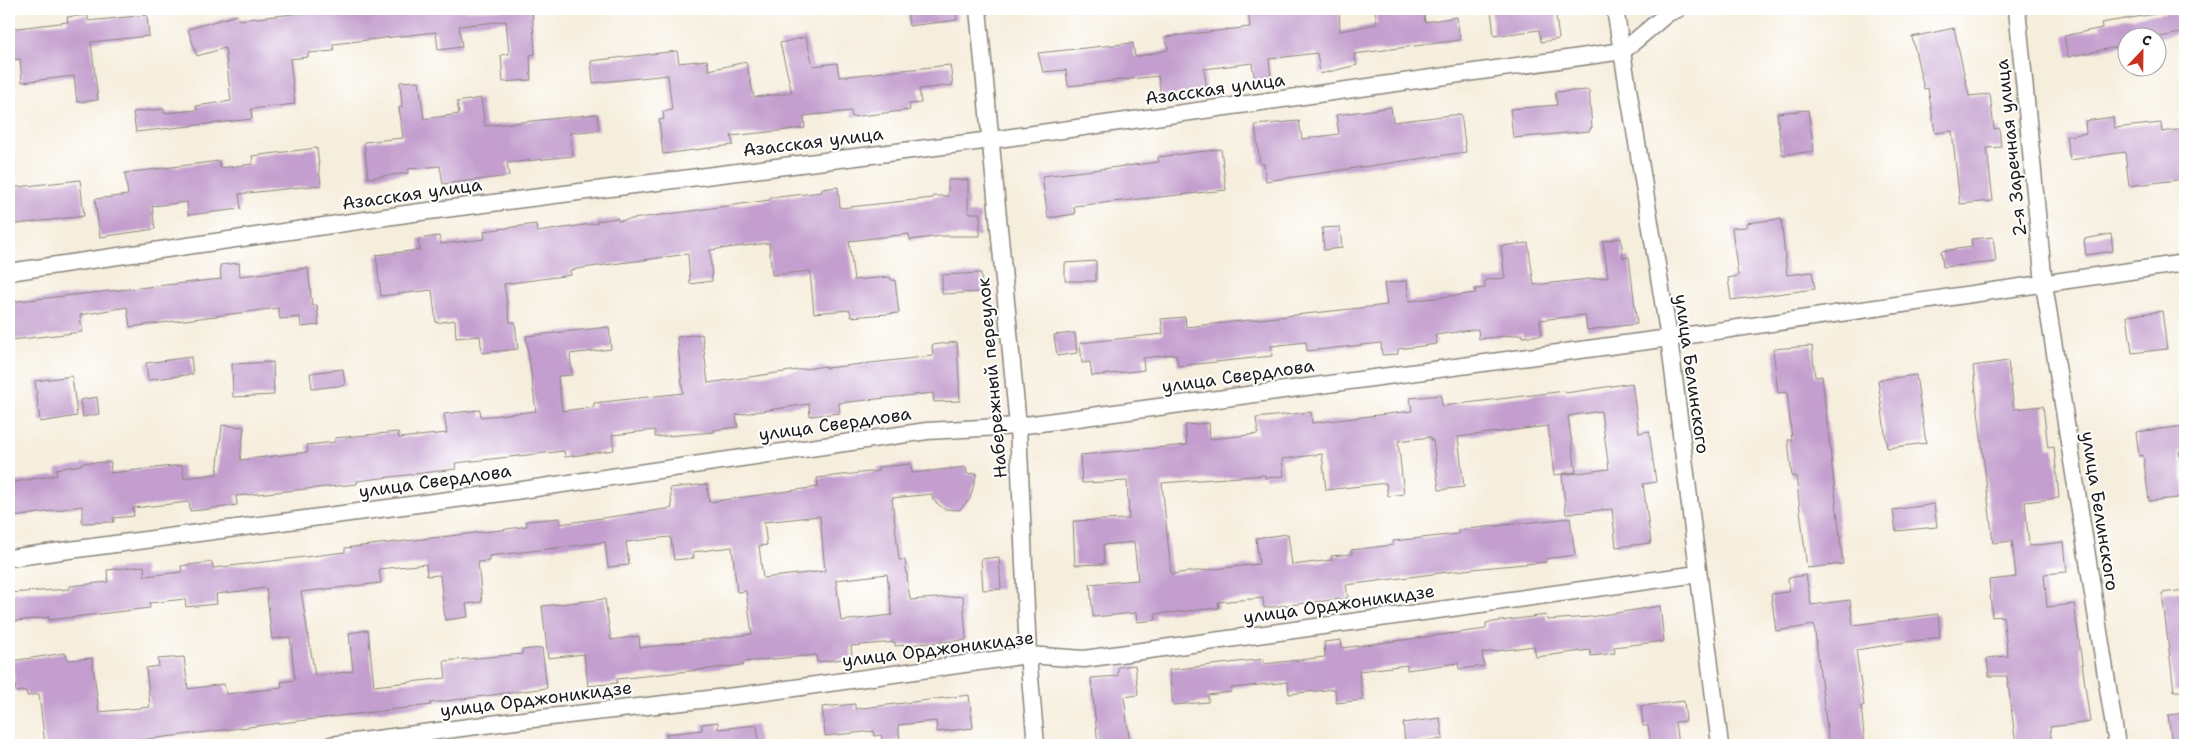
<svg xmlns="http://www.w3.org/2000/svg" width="2194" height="754" viewBox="0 0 2194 754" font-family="'Shantell Sans',sans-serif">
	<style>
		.building { fill: #c39ece; fill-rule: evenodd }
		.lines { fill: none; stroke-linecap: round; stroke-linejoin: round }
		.street-casing { stroke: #89857c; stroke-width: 19 }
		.street { stroke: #fff; stroke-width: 16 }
		.labels { text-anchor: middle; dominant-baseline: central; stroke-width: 4; stroke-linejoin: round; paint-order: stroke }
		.street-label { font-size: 18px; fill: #1c1c1c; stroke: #fff }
	</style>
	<rect width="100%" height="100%" fill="#fff"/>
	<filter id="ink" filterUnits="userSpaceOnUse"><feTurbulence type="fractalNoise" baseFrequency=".02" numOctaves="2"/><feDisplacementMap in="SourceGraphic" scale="10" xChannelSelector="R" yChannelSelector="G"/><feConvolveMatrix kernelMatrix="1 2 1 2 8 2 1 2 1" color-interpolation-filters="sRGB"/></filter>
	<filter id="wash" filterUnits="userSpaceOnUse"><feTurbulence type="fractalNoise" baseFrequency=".0096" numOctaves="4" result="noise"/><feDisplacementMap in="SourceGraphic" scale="20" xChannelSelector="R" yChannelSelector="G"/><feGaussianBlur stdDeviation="1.12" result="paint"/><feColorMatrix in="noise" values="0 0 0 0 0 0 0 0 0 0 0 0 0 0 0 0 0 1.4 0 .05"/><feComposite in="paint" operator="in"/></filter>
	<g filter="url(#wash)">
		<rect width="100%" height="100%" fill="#f6eedd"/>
		<g id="blocks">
			<g class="building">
				<polygon points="338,9 420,9 420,11 532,9 535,54 530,55 531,80 503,82 501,55 509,54 506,21 459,26 462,47 438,50 436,32 333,44 334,51 308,53 308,57 290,59 295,104 251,109 252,119 136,132 133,112 164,109 164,113 197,110 196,106 231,101 225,48 197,56 188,29 237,15 239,20"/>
				<polygon points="907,9 956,9 957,20 909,26"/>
				<polygon points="1248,9 1339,9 1340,31 1377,24 1375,9 1423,9 1425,22 1457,17 1460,40 1354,54 1357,65 1320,74 1317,53 1269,59 1271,79 1255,81 1252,63 1204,69 1207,90 1161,96 1158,76 1068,86 1066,70 1043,72 1038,53 1133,43 1135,57 1168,50 1166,37 1250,27"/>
				<polygon points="1491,9 1555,9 1559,39 1541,42 1539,30 1494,36"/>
				<polygon points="2185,9 2185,32 2156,38 2126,38 2126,45 2068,57 2064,36 2102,28 2101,23"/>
				<polygon points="88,15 88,21 147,15 149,36 91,42 98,100 77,102 74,76 22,82 20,59 9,60 9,29 68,22 67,17"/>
				<polygon points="1954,28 1969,96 1990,94 1994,129 1999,128 2001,147 1987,148 1993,201 1960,204 1952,131 1935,133 1928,88 1924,89 1912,37"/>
				<polygon points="806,37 813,66 837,63 839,77 950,65 953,85 919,89 921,103 909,104 910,110 852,117 851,111 804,116 805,128 731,136 733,145 663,154 659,120 664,119 663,112 672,110 668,75 593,83 591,61 677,51 679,63 707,60 709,70 746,62 754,97 792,93 780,43"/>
				<polygon points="419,81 424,119 459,114 457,102 481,98 485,126 597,114 599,130 570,133 573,156 507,163 509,176 443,184 440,166 408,169 408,173 368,178 364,142 403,138 399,107 402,107 400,82"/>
				<polygon points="1589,90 1592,128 1590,128 1590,131 1513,138 1510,109 1557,105 1555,92"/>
				<polygon points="1391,107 1393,122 1461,114 1466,152 1266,181 1264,164 1260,164 1255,125 1299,121 1302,139 1339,134 1336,115"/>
				<polygon points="1808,110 1814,151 1782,155 1777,113"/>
				<polygon points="2113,117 2114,128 2161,123 2162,132 2185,129 2185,179 2129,186 2125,152 2070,160 2066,136 2086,133 2085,121"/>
				<polygon points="317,148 321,185 239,194 241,209 188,215 187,202 152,206 155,229 100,237 95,199 128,195 125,173 219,161 220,168 253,164 252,156"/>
				<polygon points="1221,149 1226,190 1074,206 1075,214 1048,218 1042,176 1159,162 1158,157"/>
				<polygon points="80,180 84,216 9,225 9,188"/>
				<polygon points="948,180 968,180 968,213 980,213 980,236 941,236 910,240 909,234 849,241 854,280 890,277 891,280 895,280 899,313 851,317 850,310 814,313 810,271 772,275 769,243 710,250 712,281 690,284 688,254 590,267 570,270 571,275 504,284 510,322 515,322 518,349 482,353 480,336 456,338 455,320 436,323 432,290 381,296 376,255 420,250 418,239 439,236 441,244 485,239 484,231 536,224 537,232 597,223 597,221 618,218 618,221 770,200 770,198 822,192 821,189 838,187 840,208 933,198 933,196 948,196"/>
				<polygon points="1781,219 1787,275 1812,272 1815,289 1731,300 1728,278 1738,276 1732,228 1747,227 1746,223"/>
				<polygon points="1340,227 1342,248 1324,250 1322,228"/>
				<polygon points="2111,234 2113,251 2086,255 2084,239"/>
				<polygon points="1993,237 1996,262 1943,267 1941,251 1972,247 1971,239"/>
				<polygon points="1621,238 1623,258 1629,257 1637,324 1587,330 1585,315 1540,320 1542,335 1523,337 1523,334 1479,339 1478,329 1435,335 1437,344 1398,349 1398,354 1382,355 1381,343 1307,351 1306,342 1271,346 1272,356 1178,366 1176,354 1143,358 1144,370 1092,376 1090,362 1082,363 1080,343 1163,334 1161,319 1185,317 1186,327 1387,305 1384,283 1407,281 1409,301 1476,293 1475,289 1485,288 1485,280 1505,278 1501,246 1528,243 1534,285 1608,277 1603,241"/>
				<polygon points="1096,261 1096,281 1065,281 1065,263"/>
				<polygon points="239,263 240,276 308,268 312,306 317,305 319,325 301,327 300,317 280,319 278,308 130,327 127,307 80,315 82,332 12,340 9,302 221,279 220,265"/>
				<polygon points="981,273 982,292 942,294 942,275"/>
				<polygon points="2162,311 2167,349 2132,353 2127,316"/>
				<polygon points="609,327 611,349 570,354 572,375 558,376 562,411 594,407 594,403 683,393 677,337 702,334 708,383 825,366 826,368 933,356 932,345 957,342 960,401 934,402 933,393 839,403 840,413 810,416 809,404 736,415 738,427 714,430 714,432 655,437 655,430 612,435 614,450 565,457 564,451 455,463 456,469 357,481 357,484 236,496 237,505 210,509 190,511 189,502 133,508 134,516 113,518 114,522 82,523 82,506 9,518 9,483 57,475 56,469 81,465 81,463 111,462 110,473 182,465 184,478 217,474 222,425 244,427 240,460 308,452 307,445 335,442 335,438 398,432 399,438 447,433 444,414 480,410 481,417 536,411 526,336"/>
				<polygon points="1075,333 1077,353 1057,356 1054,335"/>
				<polygon points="1812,346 1815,377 1822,376 1843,564 1807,568 1796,476 1792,477 1788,440 1792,440 1787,392 1778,393 1773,349"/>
				<polygon points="191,357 193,374 148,380 146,363"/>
				<polygon points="2008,361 2014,409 2043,406 2048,448 2054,447 2059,498 2025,502 2029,546 2064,542 2067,572 2044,574 2047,607 2074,604 2090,722 2050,727 2052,745 2016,745 2007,676 1989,676 1987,658 2008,656 2003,616 1992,617 1989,580 2016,577 2012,541 1993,543 1973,366"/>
				<polygon points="273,362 274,395 233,397 232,364"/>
				<polygon points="343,369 345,385 312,389 310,373"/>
				<polygon points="1916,375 1926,443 1887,448 1878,380"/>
				<polygon points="72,376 77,416 40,422 35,381"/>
				<polygon points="1632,383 1639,433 1649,431 1656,482 1643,484 1651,543 1616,547 1612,509 1566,514 1562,475 1609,469 1601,411 1568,416 1576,472 1554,475 1548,426 1458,437 1464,487 1439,490 1433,440 1431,441 1431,437 1398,441 1404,494 1388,496 1386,483 1326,490 1322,454 1282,459 1284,476 1265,478 1265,475 1162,483 1171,574 1259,564 1256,538 1288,534 1292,565 1332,560 1331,556 1352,554 1351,550 1393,545 1393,541 1458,534 1458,530 1570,518 1575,555 1545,559 1546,562 1472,569 1346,585 1348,598 1264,608 1263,598 1218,602 1219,608 1155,614 1156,620 1137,622 1136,613 1093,617 1090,584 1138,580 1134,542 1103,545 1104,564 1075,565 1073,521 1129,519 1127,481 1082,483 1080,455 1187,445 1185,425 1209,423 1210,439 1258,434 1256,418 1311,412 1312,423 1412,411 1410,398 1441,395 1442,406 1565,391 1566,393"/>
				<polygon points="97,397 99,414 83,417 80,400"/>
				<polygon points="2185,426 2185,450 2179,451 2185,497 2149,501 2143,455 2139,456 2136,432"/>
				<path d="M911 464 912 473 966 467 967 474 977 473 970 499 959 510 944 509 933 500 932 494 892 498 899 560H905L910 600 963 596 966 640 895 646V642L851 646 852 658 817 662 816 655 743 662 744 665 617 679V683L588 686 584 654 548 658 542 606 605 599 611 640 639 636 640 648 752 634 746 591 737 592 732 547 693 552 694 558 674 560 671 539 669 537 626 542 629 565 608 567 605 542 489 556V561L478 562 482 602 466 604 468 617 445 620 440 575 427 576 426 564 379 569 381 583 301 592 315 676 353 671 349 633 368 630 374 686 446 678 444 661 522 654V650L542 648 547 688 430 703 431 705 99 745H45L39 694 27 696 26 691 16 692 12 661 65 653 68 660 92 658 99 712 150 707 146 668 159 666 158 659 184 657 188 689 224 684 226 694 282 688 281 682 295 680 290 637 272 639 266 588 216 594 217 604 186 607 185 599 149 603 150 608 49 620V617L9 622V593L70 589V586L108 582 107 570 144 566 145 576 182 572 181 566 212 562 213 568 272 561 345 552V548L501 530 527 526 526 521 560 518V524L666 509 672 508 670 488 707 484 709 502 818 487 817 478 878 471V467ZM820 516 825 571 763 578 759 546 767 545 764 522ZM887 574 892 615 841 621 836 580Z"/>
				<polygon points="1934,504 1937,527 1896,531 1893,510"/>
				<polygon points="999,557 1001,589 983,590 981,559"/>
				<polygon points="1806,575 1811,605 1850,600 1853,625 1938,614 1940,637 1856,650 1864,706 1861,706 1865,745 1829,745 1814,625 1776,631 1771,594 1789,592 1788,578"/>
				<polygon points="2185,590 2185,691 2174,691 2162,593"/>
				<polygon points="1660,606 1664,641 1614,647 1615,653 1591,656 1590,650 1536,657 1534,646 1482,653 1484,666 1459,669 1458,663 1407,670 1407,665 1359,671 1363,700 1336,703 1335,689 1289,694 1288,682 1231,688 1231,692 1208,695 1208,702 1173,705 1169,670 1264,659 1264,664 1325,657 1324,642 1341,640 1342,648 1486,629 1486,623 1546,615 1547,620 1590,617"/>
				<polygon points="1135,665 1138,695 1124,697 1130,745 1098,745 1091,678 1118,676 1118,667"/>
				<polygon points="969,695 973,728 937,732 936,721 898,725 900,740 883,742 881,735 874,736 874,731 825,736 822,707 855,704 855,709"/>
				<polygon points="1684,701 1686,721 1675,722 1678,745 1651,745 1648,726 1643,726 1641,706"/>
				<polygon points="2185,713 2185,745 2172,745 2168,715"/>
				<polygon points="1440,718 1443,739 1405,743 1403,723"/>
				<polygon points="718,722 718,729 757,725 759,745 667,745 666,734 702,730 702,724"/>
			</g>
		</g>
	</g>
	<g filter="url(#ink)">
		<use href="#blocks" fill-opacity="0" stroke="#89857c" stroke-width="1"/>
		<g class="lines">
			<defs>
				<g id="street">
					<polyline points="978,9 1018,426 1028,655 1036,745"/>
					<polyline points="1615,9 1669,338 1720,745"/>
					<polyline points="2017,9 2044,284 2117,745"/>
					<polyline points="9,272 413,213 991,140 1623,51 1668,13 1678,9"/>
					<polyline points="9,558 494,494 927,431 1018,426 1669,338 2185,263"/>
					<polyline points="331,745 515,721 744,695 1028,655 1084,659 1698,574"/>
				</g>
			</defs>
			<use href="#street" class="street-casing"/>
			<use href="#street" class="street"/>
		</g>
	</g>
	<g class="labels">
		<g class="street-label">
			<text transform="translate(1215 89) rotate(-8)">Азасская улица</text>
			<text transform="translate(813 142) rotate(-7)">Азасская улица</text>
			<text transform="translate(2011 148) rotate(-96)">2-я Заречная улица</text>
			<text transform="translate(412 194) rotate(-8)">Азасская улица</text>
			<text transform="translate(1692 374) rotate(82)">улица Белинского</text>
			<text transform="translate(1238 376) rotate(-8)">улица Свердлова</text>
			<text transform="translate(992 378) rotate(-95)">Набережный переулок</text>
			<text transform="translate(835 424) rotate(-8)">улица Свердлова</text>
			<text transform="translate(435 481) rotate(-8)">улица Свердлова</text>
			<text transform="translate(2100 511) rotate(81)">улица Белинского</text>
			<text transform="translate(1339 604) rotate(-8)">улица Орджоникидзе</text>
			<text transform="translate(938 649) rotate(-7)">улица Орджоникидзе</text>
			<text transform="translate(536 699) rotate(-7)">улица Орджоникидзе</text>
		</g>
	</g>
	<rect width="2194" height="754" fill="none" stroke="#fff" stroke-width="30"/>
	<g transform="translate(2142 52) rotate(22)"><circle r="24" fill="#ffffff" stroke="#a4a4a4"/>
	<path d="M0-4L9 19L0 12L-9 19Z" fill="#c8321e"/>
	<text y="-8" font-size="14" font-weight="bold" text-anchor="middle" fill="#1c1c1c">С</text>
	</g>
</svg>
